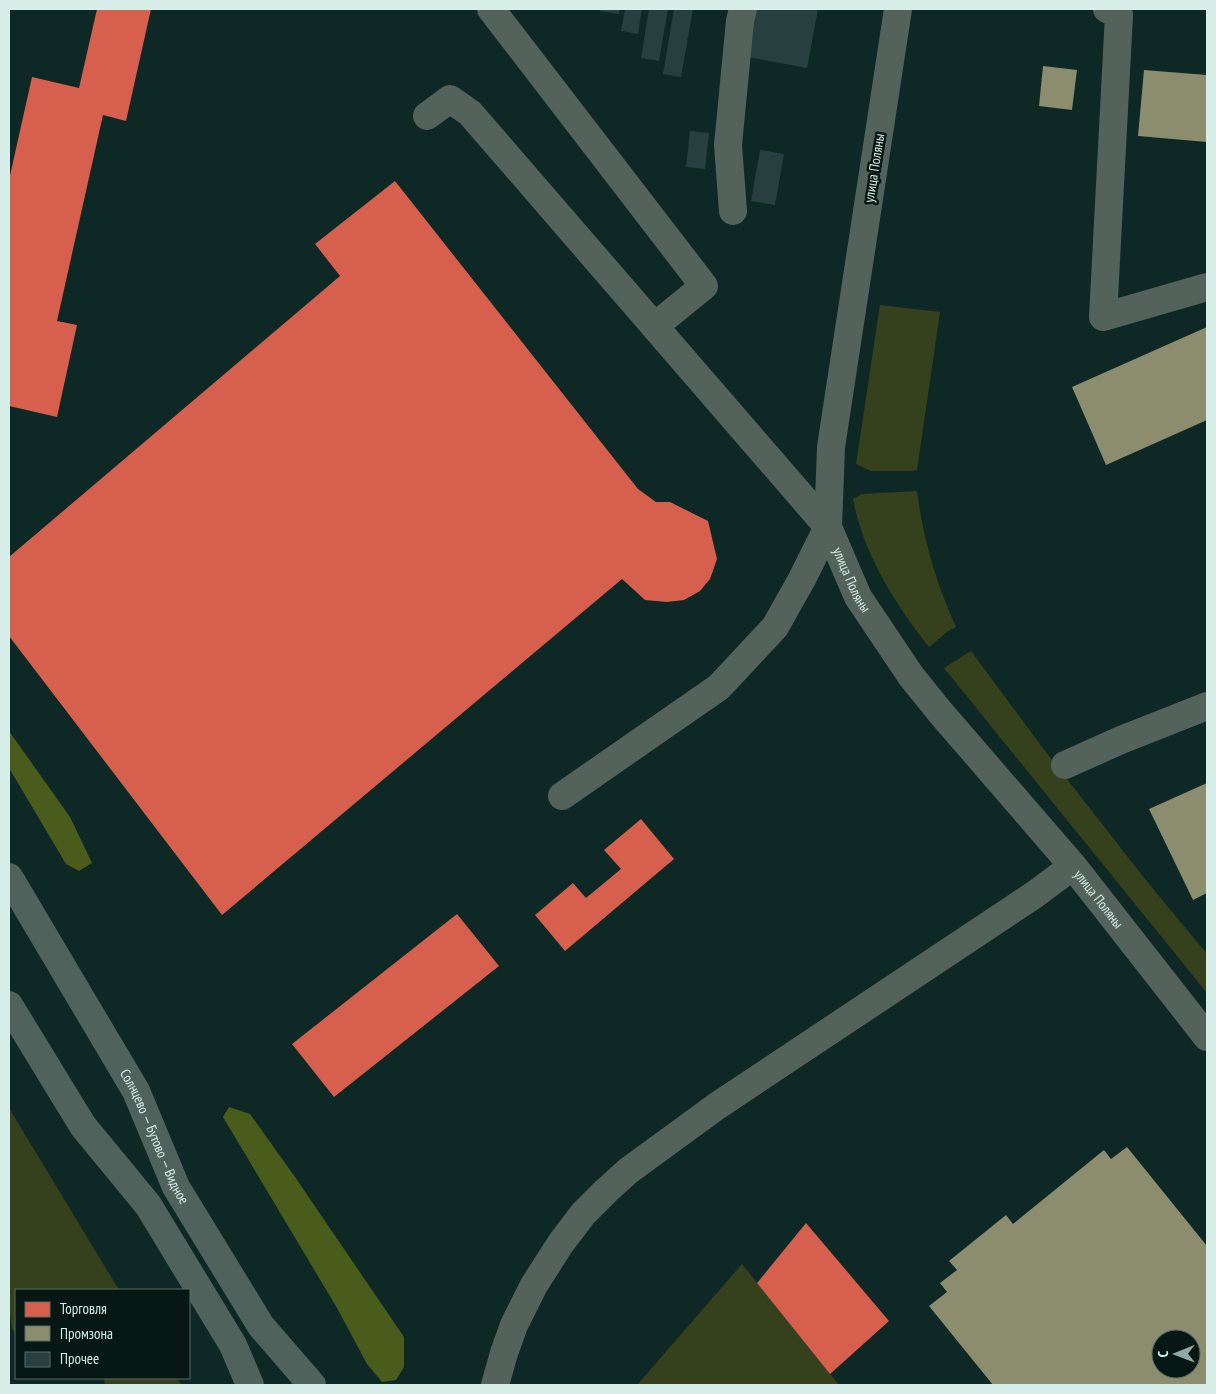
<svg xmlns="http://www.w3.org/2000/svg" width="1216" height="1394" viewBox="0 0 1216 1394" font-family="'PT Sans Narrow',sans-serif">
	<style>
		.green { fill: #35411c }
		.forest { fill: #4a5c1c }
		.shops { fill: #d6604d }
		.industry { fill: #8c8c6e; fill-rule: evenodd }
		.building { fill: #283f3f }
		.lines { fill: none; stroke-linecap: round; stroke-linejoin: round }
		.minor { stroke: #54625c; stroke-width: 28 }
		.major { stroke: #4f625b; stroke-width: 28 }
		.labels { text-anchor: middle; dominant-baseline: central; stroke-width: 5; stroke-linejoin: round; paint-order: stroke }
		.street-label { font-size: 14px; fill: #d7eee9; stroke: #061714 }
	</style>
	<rect width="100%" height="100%" fill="#0e2825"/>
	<g class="green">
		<polygon points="880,305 940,312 917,470 912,471 871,471 856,464"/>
		<path d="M917 491C923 538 936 583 956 627L948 631 929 647C895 604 863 553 853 499L862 494Z"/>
		<polygon points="971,651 1045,751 1145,879 1207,954 1207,993 944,668"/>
		<polygon points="9,1108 119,1290 16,1290 16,1333 12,1329 9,1309 9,1210 10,1202 9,1196"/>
		<polygon points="742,1264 839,1385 637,1385"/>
		<polygon points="104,1378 176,1378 182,1385 105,1385"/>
	</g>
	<g class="forest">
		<polygon points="9,731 70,817 92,863 79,871 66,864 9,768"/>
		<polygon points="229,1107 250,1114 295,1177 404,1337 404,1367 396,1380 382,1382 367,1364 337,1308 223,1117"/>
	</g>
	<g class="shops">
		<polygon points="97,9 151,9 126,121 103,115 57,321 77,325 57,417 9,406 9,180 32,77 79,88"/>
		<polygon points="395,181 638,489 656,502 670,502 708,521 717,559 710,579 700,591 684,600 667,602 645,600 622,579 222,915 9,636 9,557 340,276 315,244"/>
		<polygon points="641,819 674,859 565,951 535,915 573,883 586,898 621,869 604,850"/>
		<polygon points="457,914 499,966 334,1097 292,1044"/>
		<polygon points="806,1223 889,1321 830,1374 757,1283"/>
	</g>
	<g class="industry">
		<polygon points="1043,66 1077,70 1072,110 1039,106"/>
		<polygon points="1144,70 1207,75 1207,142 1138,136"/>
		<polygon points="1207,327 1207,420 1106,465 1072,387"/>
		<polygon points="1207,783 1207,893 1193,900 1149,809"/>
		<path d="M1127 1147 1207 1246V1385H993L929 1306 947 1292 940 1283 957 1270 949 1261 1006 1215 1013 1224 1104 1150 1111 1159ZM1161 1339H1191V1369H1161Z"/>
	</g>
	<g class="building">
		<polygon points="601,9 620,9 619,14 600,11"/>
		<polygon points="625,9 642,9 638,34 621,31"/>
		<polygon points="649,9 668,9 659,61 641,58"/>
		<polygon points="674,9 693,9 681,77 663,74"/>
		<polygon points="756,9 818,9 807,68 747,57"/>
		<polygon points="690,131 709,133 705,169 686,167"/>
		<polygon points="760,150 784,154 775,205 751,201"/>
	</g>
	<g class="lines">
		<g class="minor">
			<polyline points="491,9 704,286 655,326"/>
			<path id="s1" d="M898 9 831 447 828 527 858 597 911 676 940 712 1073 866 1207 1037"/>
			<polyline points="1107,9 1119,15 1103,317 1207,287"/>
			<polyline points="427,116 450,99 470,113 828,527"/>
			<polyline points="733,211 728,145 740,21 743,9"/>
			<polyline points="1065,765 1121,740 1207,706"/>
			<polyline points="562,796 719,687 775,627 802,579 828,527"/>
			<polyline points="495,1385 504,1353 514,1325 534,1285 561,1243 583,1214 606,1191 628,1171 717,1106 1034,895 1073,866"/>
		</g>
		<g class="major">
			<path id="s2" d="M9 877 136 1091 176 1187 261 1326 312 1385"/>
			<polyline points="9,1005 83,1126 148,1205 233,1345 250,1385"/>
		</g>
	</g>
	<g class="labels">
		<g class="street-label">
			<text transform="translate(874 168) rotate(-81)">улица Поляны</text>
			<text stroke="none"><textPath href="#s1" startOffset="581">улица Поляны</textPath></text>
			<text stroke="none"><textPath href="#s1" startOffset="986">улица Поляны</textPath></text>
			<text stroke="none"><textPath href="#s2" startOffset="298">Солнцево — Бутово — Видное</textPath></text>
		</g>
	</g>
	<rect width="1216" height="1394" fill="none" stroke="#d7eee9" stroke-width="20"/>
	<rect x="15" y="1289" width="175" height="90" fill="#061714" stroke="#5a6d69"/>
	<rect x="25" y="1302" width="25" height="15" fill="#d6604d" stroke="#5a6d69"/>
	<text x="60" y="1314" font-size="15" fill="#d7eee9">Торговля</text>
	<rect x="25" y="1326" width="25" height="15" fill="#8c8c6e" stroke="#5a6d69"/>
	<text x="60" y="1339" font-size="15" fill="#d7eee9">Промзона</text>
	<rect x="25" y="1352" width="25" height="15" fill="#283f3f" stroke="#5a6d69"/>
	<text x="60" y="1364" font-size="15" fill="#d7eee9">Прочее</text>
	<g transform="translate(1176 1354) rotate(269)"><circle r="24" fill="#061714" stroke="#5a6d69"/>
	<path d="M0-4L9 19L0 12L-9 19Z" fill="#91a9a4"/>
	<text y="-8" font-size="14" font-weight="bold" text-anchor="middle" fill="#d7eee9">С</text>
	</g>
</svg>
